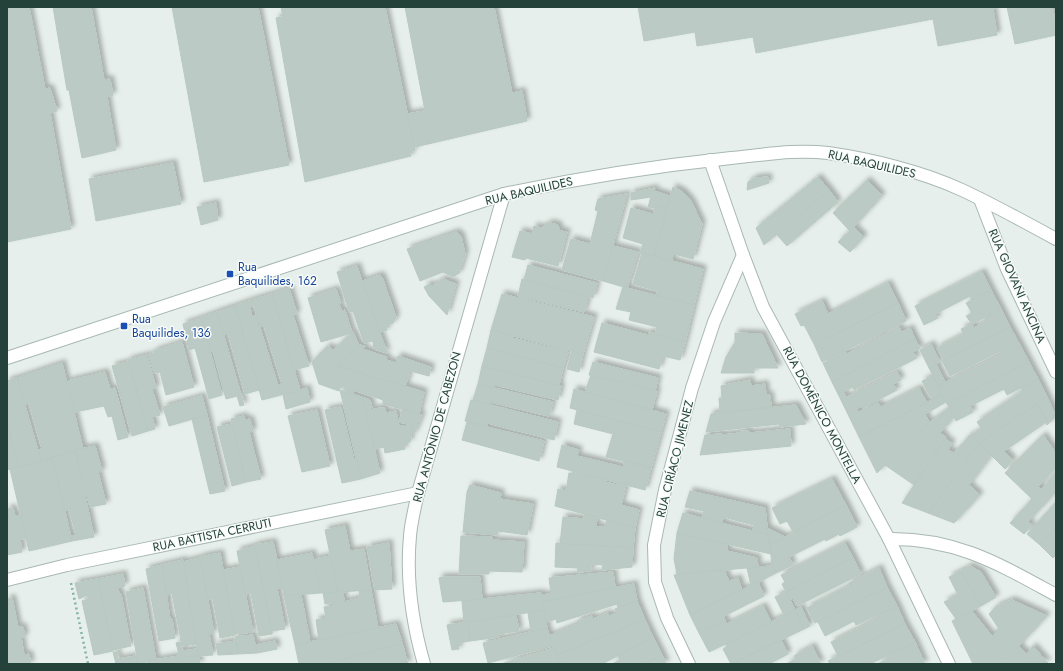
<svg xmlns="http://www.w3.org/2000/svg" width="1063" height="671" viewBox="0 0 1063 671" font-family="Jost,sans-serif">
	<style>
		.building { fill: #bbcac4; stroke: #b8c9c2; filter: url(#shadow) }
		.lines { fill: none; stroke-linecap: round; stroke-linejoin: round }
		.minor-casing { stroke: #a8b8b2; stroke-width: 14 }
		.path { stroke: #86b3a5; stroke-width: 2.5; stroke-dasharray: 2 3; stroke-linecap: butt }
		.minor { stroke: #fff; stroke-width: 12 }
		.transit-dot { fill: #1a4fb4; stroke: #f7fbf9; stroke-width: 1.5 }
		.labels { text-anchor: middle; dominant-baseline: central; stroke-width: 3; stroke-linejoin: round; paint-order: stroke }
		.street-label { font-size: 12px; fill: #24423a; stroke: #f7fbf9 }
		.transit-label { font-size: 12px; fill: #164399; stroke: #f7fbf9; text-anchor: start }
	</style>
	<defs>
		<filter id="shadow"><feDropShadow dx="3.5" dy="-3.5" stdDeviation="2" flood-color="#0004"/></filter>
	</defs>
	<rect width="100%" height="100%" fill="#e6efeb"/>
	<g class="building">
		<polygon points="7,7 29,7 45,89 50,88 57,111 50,113 71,229 7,242"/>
		<polygon points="53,7 91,7 104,80 110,79 113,95 107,97 116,150 82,158 69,90 67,90"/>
		<polygon points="172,7 258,7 289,165 204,182"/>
		<polygon points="281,7 385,7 415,150 410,152 411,156 305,182 276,18 283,17"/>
		<polygon points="405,7 494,7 512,93 522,91 527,121 415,147 407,114 425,111"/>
		<polygon points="638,7 1002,7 993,9 997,35 938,46 933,19 756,53 753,37 697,46 695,32 644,41"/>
		<polygon points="1007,7 1052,7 1056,23 1056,35 1015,44"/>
		<polygon points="173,163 181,204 96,221 89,179"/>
		<polygon points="768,177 769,183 747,190 748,182 755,178"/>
		<polygon points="818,177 829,190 764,245 756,228"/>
		<polygon points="867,180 882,196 850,231 833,213"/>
		<polygon points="673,187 683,192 691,201 702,224 693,259 674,254 671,261 654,256"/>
		<polygon points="655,188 654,191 670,196 667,208 656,206 655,208 648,207 651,197 631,200 631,193"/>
		<polygon points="829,190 838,202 787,246 777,235"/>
		<polygon points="627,194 603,281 562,270 571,239 590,244 598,211 595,210 598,199"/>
		<polygon points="216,203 218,220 201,225 197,207"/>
		<polygon points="656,206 667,208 654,256 640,253 643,244 623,238 631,208 653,214"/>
		<polygon points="550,223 558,225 560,231 567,232 558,266 526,258 525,260 512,257 520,231 532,234 534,226 541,228"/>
		<polygon points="854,227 864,237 850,252 838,242"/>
		<polygon points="456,232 461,236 465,254 459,273 453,277 443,272 420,281 407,249"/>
		<polygon points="613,246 638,252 627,288 603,281"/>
		<polygon points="642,253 703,269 694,305 656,295 658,291 633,284"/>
		<polygon points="528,265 597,283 593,298 524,280"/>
		<polygon points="357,266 370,305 387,353 374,349 373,341 364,343 353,311 349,312 337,272"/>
		<polygon points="982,272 991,290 972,300 970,296 935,314 938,318 924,325 915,306"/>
		<polygon points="380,275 382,277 396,317 393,323 386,326 387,330 380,332 362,281"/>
		<polygon points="443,279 456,284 447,315 429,296 424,287 430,284 432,286"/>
		<polygon points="522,279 588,297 584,312 518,296"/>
		<polygon points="888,283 898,303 814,344 804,325 801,326 795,314 822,301 828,314"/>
		<polygon points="623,287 694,305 685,342 655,334 657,327 629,320 631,312 616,309"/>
		<polygon points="289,288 297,314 293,315 309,366 294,370 272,294"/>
		<polygon points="336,289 341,303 339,304 342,311 345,310 352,333 321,342 308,298"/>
		<polygon points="991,290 1001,309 972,324 966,316 972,313 966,303"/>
		<polygon points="272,294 300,390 281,395 278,385 282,384 264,325 260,326 252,300"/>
		<polygon points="502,294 594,317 583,354 491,330"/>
		<polygon points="252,300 253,306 250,307 252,317 256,315 281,395 262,400 235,306"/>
		<polygon points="898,303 906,321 822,362 814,344"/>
		<polygon points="235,306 259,390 245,394 228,333 224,334 217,312"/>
		<polygon points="1001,309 1010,327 943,360 937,348 964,334 961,329 972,324 974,328 986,321 985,318"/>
		<polygon points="217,312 244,405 240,406 237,396 226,399 213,351 210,352 201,318"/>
		<polygon points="201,318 222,395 209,399 195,348 189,350 183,324"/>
		<polygon points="602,323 648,335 649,332 685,342 680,360 663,356 659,369 594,352"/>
		<polygon points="899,327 902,332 910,328 915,339 832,382 823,363 846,352 847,354"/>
		<polygon points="1010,327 1020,345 1003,354 1001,351 950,376 942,361"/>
		<polygon points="491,330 513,336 512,338 568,352 563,368 487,348"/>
		<polygon points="353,332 359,345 319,384 312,362 328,346 333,350"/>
		<polygon points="735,333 762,334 778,368 754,368 754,373 721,373 726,357 735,342"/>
		<polygon points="915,339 920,348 913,352 917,358 854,390 853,387 843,392 846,397 841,400 832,382"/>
		<polygon points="182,342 194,387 166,395 160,372 154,373 149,354 155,353 154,351"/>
		<polygon points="931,344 940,362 929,368 920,350"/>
		<polygon points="359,345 365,346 363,349 387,357 386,360 396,363 398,356 431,367 429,376 410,371 405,387 337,366"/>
		<polygon points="1020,345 1029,362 947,404 938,386"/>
		<polygon points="487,348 563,368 559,385 482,366"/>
		<polygon points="572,350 583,354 579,372 567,369"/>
		<polygon points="147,355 156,388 152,389 160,415 152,417 155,429 148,431 128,360"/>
		<polygon points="128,362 148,431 132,436 112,366"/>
		<polygon points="593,362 658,378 655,391 589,375"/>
		<polygon points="1029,362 1038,379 1007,395 1004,389 970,406 973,412 956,421 947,404"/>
		<polygon points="62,363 83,449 41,461 38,450 42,449 29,403 25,404 17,378"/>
		<polygon points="936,364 945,382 938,386 929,368"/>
		<polygon points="337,366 424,392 419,414 383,404 383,400 354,390 353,394 346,393 348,388 341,386 339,391 319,384"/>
		<polygon points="482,366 561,386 558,400 495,385 494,388 478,384"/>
		<polygon points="105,372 110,389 115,388 128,437 118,440 112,416 108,417 104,406 75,412 68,381"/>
		<polygon points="897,372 901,380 893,384 897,390 863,408 862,406 857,409 859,412 878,403 881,407 919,388 927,403 859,437 841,400"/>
		<polygon points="591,375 657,391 652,410 585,392"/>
		<polygon points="933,376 942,395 932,400 922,381"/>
		<polygon points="17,378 41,461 18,467 7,423 7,381"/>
		<polygon points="1038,379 1047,397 979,443 971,436 981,428 977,422 1023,391 1021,388"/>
		<polygon points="750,380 751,386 765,384 766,395 770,395 771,407 720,413 719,398 722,398 721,386"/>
		<polygon points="478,384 553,402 549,416 490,402 490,405 473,400"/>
		<polygon points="307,388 310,402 286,409 283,395"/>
		<polygon points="574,389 666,414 661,432 570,408"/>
		<polygon points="340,390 362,397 380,473 361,479"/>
		<polygon points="942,395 946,402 925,414 929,422 877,473 859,437"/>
		<polygon points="202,396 207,415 169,426 163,407"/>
		<polygon points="362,397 370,400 372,408 365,410"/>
		<polygon points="1047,397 1056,416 1047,425 1046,423 1048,421 1037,404"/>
		<polygon points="471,400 558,422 554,440 488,423 487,426 465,421"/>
		<polygon points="1037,404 1048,421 1004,451 1013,460 1005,469 979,443"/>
		<polygon points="796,405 806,424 780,427 779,424 706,432 711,414"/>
		<polygon points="341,407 354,460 356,459 361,479 342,483 325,410"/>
		<polygon points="380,408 385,408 386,413 396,411 399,426 413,425 410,442 403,443 405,449 385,453 384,447 375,449 365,411"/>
		<polygon points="949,408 954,417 940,433 946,437 914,485 885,465 926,425"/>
		<polygon points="403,409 422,415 414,434 412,433 413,425 399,422"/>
		<polygon points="317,410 330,466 302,472 288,416"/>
		<polygon points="577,410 661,432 651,468 606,457 613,434 574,424"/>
		<polygon points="207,415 225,491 210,494 192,419"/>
		<polygon points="244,416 245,420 250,419 253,431 249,432 261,479 246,482 231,419"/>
		<polygon points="467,422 544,441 539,461 462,440"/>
		<polygon points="7,423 18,467 7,470"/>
		<polygon points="232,424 246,482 232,486 217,427"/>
		<polygon points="790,429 791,446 700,455 705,435 722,434 722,435 741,433 741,431 749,431 750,433"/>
		<polygon points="970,435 979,443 928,513 902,503 945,439 952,443 948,450 954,453"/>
		<polygon points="1043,435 1056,453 1056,468 1038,487 1041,489 1032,499 1005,473"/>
		<polygon points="979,443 991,456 969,485 980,495 954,523 928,513"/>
		<polygon points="562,445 579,450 577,456 623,467 625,461 651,468 645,490 557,467"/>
		<polygon points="95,446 102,471 98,472 106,504 90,507 75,450"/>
		<polygon points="75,450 94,537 72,541 71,536 76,535 69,509 65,510 52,458"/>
		<polygon points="52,458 72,541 29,551 10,469"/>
		<polygon points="569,473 606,479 605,482 617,485 618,482 626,485 621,505 639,510 635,528 555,506 558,489 566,491"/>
		<polygon points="1056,473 1056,492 1028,522 1032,525 1024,534 1010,523"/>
		<polygon points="832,479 846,505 793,532 787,521 780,524 772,508"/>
		<polygon points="470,485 501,493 500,499 533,504 527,535 498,531 497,535 463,532 467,492"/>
		<polygon points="690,491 765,508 768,535 753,531 754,525 723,517 722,523 702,517 704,511 685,507"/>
		<polygon points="1056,502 1056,527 1040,545 1027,534"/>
		<polygon points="846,505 857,527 840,536 839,534 826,541 825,539 789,557 793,565 776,573 772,566 770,545"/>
		<polygon points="13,508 15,516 20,515 26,539 20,539 22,552 7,555 7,509"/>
		<polygon points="683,513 768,535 771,554 677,533"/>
		<polygon points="584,514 597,517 596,527 605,527 607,520 635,528 633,548 560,544 563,517 584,519"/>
		<polygon points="345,526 350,551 364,549 371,590 338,592 325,530"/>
		<polygon points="1056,527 1056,555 1053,558 1040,545"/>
		<polygon points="767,528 785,537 770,545"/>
		<polygon points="677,533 727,544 727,551 757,558 758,567 677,574 674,559"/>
		<polygon points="461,536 492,537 492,540 524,542 522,572 489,571 489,574 459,574"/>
		<polygon points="273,542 283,587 277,588 285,629 272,631 272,634 255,545"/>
		<polygon points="389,543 392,589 375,590 367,547"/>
		<polygon points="556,543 633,548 632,567 602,570 603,565 591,564 591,571 577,572 578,568 555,567"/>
		<polygon points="845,543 853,558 786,592 782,584 785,582 781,575"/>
		<polygon points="255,546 272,634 259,636 251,593 245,594 237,551"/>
		<polygon points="220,553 235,635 220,638 213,599 208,599 200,557"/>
		<polygon points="312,553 320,593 284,596 277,560"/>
		<polygon points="330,556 338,592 320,593 315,559"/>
		<polygon points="200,558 214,633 209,634 213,655 198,656 183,562"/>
		<polygon points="853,558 861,574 797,606 793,598 789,600 786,592"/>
		<polygon points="183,560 196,644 182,646 172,593 167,594 162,565"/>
		<polygon points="162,565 170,619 172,619 175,638 159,641 146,569"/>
		<polygon points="772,566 776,573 751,586 747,568"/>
		<polygon points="970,566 981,572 996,597 981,606 961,571"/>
		<polygon points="240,567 253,632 235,634 223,570"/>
		<polygon points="879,568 887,587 815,623 807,608 851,585 849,583"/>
		<polygon points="724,570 729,581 738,578 742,590 690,615 674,575"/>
		<polygon points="961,571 981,606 956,619 944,602 958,595 949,577"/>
		<polygon points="613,572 615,587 542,602 541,595 551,594 549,578"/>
		<polygon points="123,574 125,586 118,587 119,595 121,594 131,646 113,650 98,579"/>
		<polygon points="442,577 480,577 482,599 443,602 439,578"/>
		<polygon points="98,579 113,651 94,655 82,601 89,599 87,595 79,599 75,583"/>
		<polygon points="758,582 764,596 724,616 725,621 699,633 690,615"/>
		<polygon points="634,584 637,601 618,608 617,604 557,623 556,619 546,622 542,602"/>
		<polygon points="887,587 897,606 856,625 854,621 825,636 818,622"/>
		<polygon points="143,588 156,660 138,664 126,592"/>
		<polygon points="371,590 378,628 319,641 316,620 326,618 324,607 334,605 334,602 325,604 323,593 343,592 344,602 360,598 359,591"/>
		<polygon points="786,592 795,610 784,615 775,597"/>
		<polygon points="541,593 544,610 464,623 462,601"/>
		<polygon points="301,595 310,642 295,645 284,596"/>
		<polygon points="12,598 18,627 23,627 25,637 21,637 24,655 29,654 31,664 9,664 7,655 7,599"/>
		<polygon points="1012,600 1047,616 1002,664 973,664 952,621 972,611 992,636 999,629 989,614 997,606"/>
		<polygon points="637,601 645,620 557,655 549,636 578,624 577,621 592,616 593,619 608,613 609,616 617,613 615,609"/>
		<polygon points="763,606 771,622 709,652 699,633 725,621 727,624"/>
		<polygon points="897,606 905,624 838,656 831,642 879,618 878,615"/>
		<polygon points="801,607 810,626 804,629 795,610"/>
		<polygon points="544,610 547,628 531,632 528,613"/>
		<polygon points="795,610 804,629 731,664 723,649 727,646 726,644"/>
		<polygon points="516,615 519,631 498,634 499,637 470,641 468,622"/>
		<polygon points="645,620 653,637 602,664 561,664 557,655"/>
		<polygon points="468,622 470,641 458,643 459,649 452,650 447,625"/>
		<polygon points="396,624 402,643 328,664 299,664 295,645"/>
		<polygon points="905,624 915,642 870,664 830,664 828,661"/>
		<polygon points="547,628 553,646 488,663 483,643"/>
		<polygon points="253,635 257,653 238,654 235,637"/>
		<polygon points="653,637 662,655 644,664 612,664 620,660 618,656"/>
		<polygon points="781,640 788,654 769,664 732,664"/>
		<polygon points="236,641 238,654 218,655 216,644"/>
		<polygon points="275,641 277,649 257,653 255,645"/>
		<polygon points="180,642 182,651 197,649 198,656 180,658 176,643"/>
		<polygon points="915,642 923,660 915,664 877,664 888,659 886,656"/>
		<polygon points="402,643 407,661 398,664 328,664"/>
		<polygon points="812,646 821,664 786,664 796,659 794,656"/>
		<polygon points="1019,646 1027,654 1033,646 1048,663 1002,664"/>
		<polygon points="554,648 561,663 501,664"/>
		<polygon points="113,652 117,652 118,659 136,656 138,664 116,664"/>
		<polygon points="662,655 666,664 644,664"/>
		<polygon points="179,656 180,658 199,656 200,664 148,664 148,661"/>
		<polygon points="923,660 925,664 915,664"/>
		<polygon points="407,661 408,664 398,664"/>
	</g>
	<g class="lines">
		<defs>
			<g id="minor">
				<polyline points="710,160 743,255 763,307 889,539 949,664"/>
				<polyline points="980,199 1007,269 1056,372"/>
				<path d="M7 358 504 194C580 178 655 166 731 158 763 155 796 149 828 153 871 159 923 172 962 190 994 205 1025 222 1056 239"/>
				<path d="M889 539C956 538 999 564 1056 595"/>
				<polyline points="7,580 67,565 418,493"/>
				<path d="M424 664C412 622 406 579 410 536 411 522 415 507 418 493L504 194"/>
				<polyline points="689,664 667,618 655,582 654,545 665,490 692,388 714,322 743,255"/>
			</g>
		</defs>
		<use href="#minor" class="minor-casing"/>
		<polyline class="path" points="71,583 88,664"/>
		<use href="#minor" class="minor"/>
	</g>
	<g class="transit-dot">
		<rect x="226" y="270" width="8" height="8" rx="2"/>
		<rect x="120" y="322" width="8" height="8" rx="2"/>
	</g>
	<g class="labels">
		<g class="street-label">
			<text transform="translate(872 164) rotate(13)">RUA BAQUILIDES</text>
			<text transform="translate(529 191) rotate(-13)">RUA BAQUILIDES</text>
			<text transform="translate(1017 286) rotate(66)">RUA GIOVANI ANCINA</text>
			<text transform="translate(822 415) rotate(62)">RUA DOMÊNICO MONTELLA</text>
			<text transform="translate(437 427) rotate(-75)">RUA ANTÔNIO DE CABEZON</text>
			<text transform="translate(675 459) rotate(-76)">RUA CIRÍACO JIMENEZ</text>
			<text transform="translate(212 535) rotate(-12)">RUA BATTISTA CERRUTI</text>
		</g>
		<g class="transit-label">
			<text x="238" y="267">Rua<tspan x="238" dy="14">Baquilides, 162</tspan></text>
			<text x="132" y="319">Rua<tspan x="132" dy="14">Baquilides, 136</tspan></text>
		</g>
	</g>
	<rect width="1063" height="671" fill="none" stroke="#24423a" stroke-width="16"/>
</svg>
